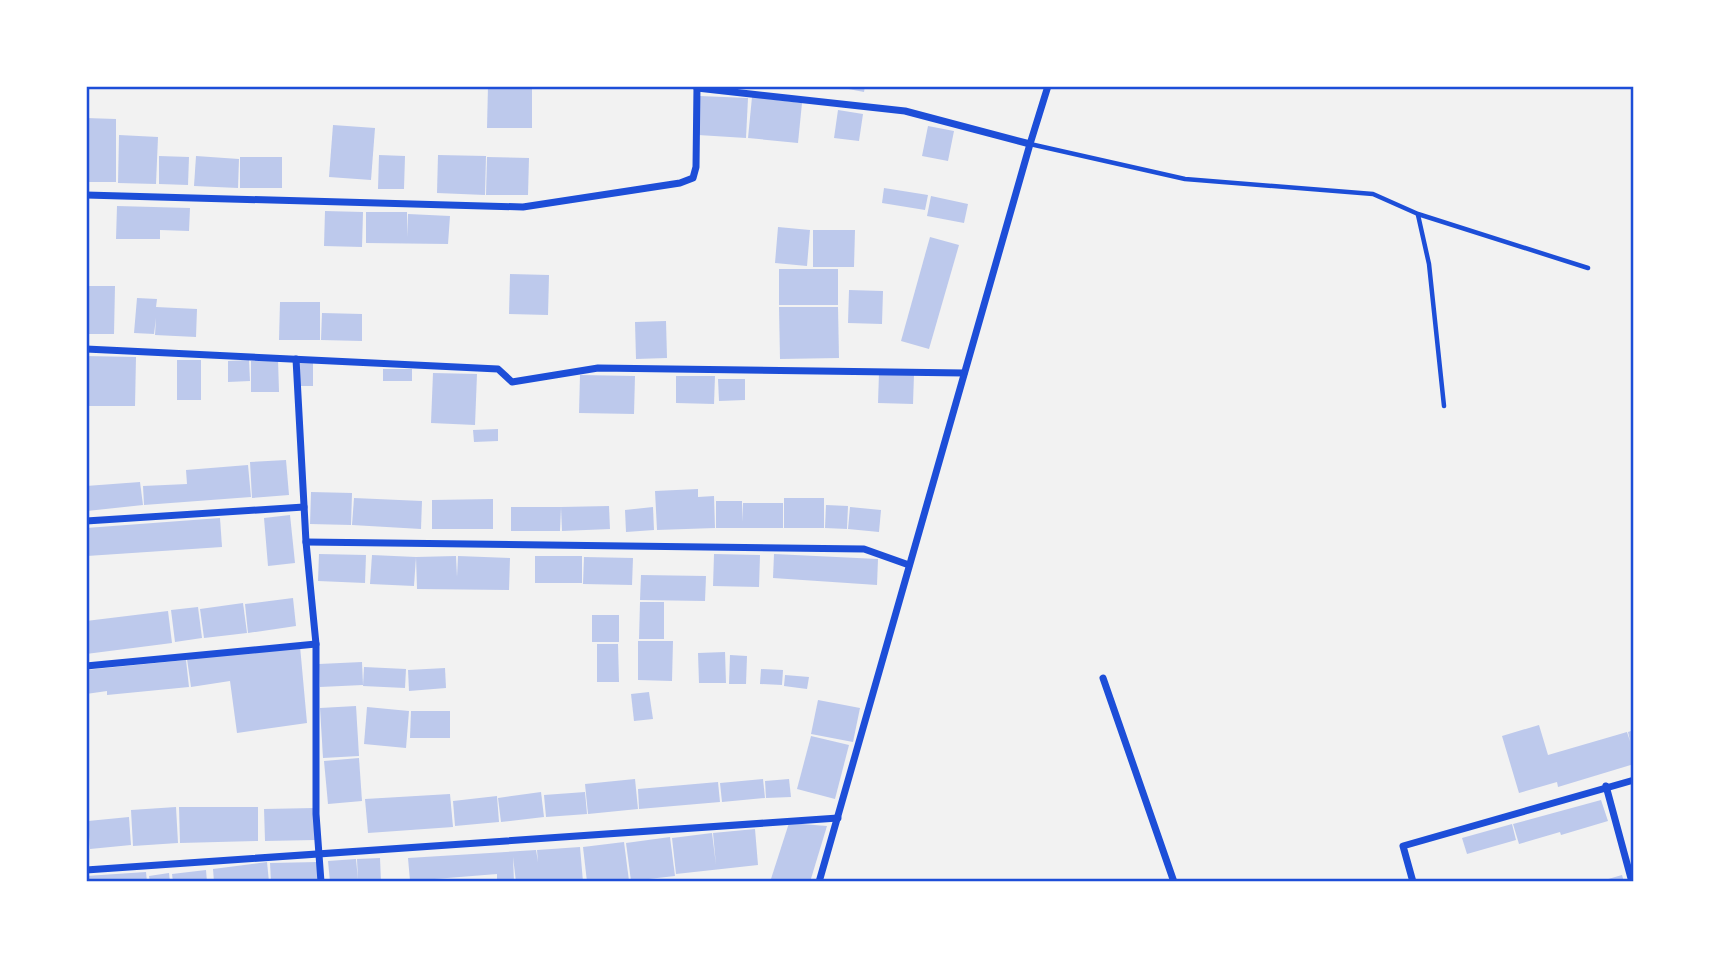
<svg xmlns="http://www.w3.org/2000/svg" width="1720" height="968" viewBox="0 0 1720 968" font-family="Ubuntu,sans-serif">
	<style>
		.building { fill: #bdc9ec }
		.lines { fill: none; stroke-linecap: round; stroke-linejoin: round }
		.service { stroke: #1d4ed8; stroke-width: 4.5 }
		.minor { stroke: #1d4ed8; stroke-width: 7 }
		.neatline { fill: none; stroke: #1d4ed8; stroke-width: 2.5 }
	</style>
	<rect width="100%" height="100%" fill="#f2f2f2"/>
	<g class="building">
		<polygon points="488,86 532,86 532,128 487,128"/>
		<polygon points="833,86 865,86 864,92"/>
		<polygon points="700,96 748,98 746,138 698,135"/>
		<polygon points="752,97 802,103 798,143 748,138"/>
		<polygon points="838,110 863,114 859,141 834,138"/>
		<polygon points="86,118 116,119 116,182 86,182"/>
		<polygon points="333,125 375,128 371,180 329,177"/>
		<polygon points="928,126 954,131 948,161 922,156"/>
		<polygon points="119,135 158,137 156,184 118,183"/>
		<polygon points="379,155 405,156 404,189 378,189"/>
		<polygon points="438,155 486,156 485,195 437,193"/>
		<polygon points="159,156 189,157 188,185 159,184"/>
		<polygon points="196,156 239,159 238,188 194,186"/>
		<rect x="240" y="157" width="42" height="31"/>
		<polygon points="487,157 529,158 528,195 486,195"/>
		<polygon points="884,188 928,195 925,210 882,203"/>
		<polygon points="931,196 968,204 964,223 927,216"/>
		<polygon points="117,206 190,208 189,231 160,230 160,239 116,239"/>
		<polygon points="325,211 363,212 362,247 324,246"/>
		<polygon points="366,212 407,212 407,237 408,214 450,216 448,244 366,243"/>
		<polygon points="778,227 810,230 807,266 775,263"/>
		<polygon points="813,230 855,230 854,267 813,267"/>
		<polygon points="930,237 959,245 929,349 901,341"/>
		<rect x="779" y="269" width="59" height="36"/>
		<polygon points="510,274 549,275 548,315 509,314"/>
		<polygon points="86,286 115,286 114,334 86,334"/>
		<polygon points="849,290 883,291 882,324 848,323"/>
		<polygon points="137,298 157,299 156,307 197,309 196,337 155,335 156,318 154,334 134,333"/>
		<polygon points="280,302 320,302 320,340 279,340"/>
		<polygon points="779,307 838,307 839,358 780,359"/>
		<polygon points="322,313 362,314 362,341 321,340"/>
		<polygon points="666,321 667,358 636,359 635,322"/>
		<polygon points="86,356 136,357 135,406 86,406"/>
		<rect x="177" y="360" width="24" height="40"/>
		<polygon points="249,360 250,381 228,382 228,361"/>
		<polygon points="278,360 279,392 251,392 251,361"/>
		<rect x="298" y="363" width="15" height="23"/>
		<rect x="383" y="369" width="29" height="12"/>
		<polygon points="433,373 477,374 475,425 431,423"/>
		<polygon points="879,373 914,374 913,404 878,403"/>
		<polygon points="580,375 635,376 634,414 579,413"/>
		<polygon points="676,376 715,376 714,404 676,403"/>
		<polygon points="718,379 745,379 745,400 719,401"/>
		<polygon points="498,429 498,441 474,442 473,430"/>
		<polygon points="286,460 289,495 252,498 250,462"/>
		<polygon points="248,465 251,497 144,505 143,486 187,484 186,470"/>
		<polygon points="140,482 143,505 87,511 86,486"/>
		<polygon points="698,489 698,497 714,496 715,528 657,530 655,491"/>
		<polygon points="311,492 352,493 351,525 310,524"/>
		<polygon points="354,498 422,501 421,529 352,525"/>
		<rect x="784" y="498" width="40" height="30"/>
		<polygon points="493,499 493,529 432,529 432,500"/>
		<polygon points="716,501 742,501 742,522 743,503 783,503 783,528 716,528"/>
		<polygon points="826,505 848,506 847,529 825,528"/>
		<polygon points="609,506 610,529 562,531 561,507"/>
		<polygon points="511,507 561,507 560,531 511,531"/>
		<polygon points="653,507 654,530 626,532 625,510"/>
		<polygon points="850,507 881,510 879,532 848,529"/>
		<polygon points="290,515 295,563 268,566 264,518"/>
		<polygon points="220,518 222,547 87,556 86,528"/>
		<polygon points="319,554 366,555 365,583 318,581"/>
		<polygon points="714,554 760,555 759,587 713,586"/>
		<polygon points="774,554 878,559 877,585 773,578"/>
		<polygon points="372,555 416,557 414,586 370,584"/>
		<polygon points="456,556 457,577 458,556 510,558 509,590 417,589 416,557"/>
		<rect x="535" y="556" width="47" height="27"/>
		<polygon points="584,557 633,558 632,585 583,584"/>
		<polygon points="641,575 706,576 705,601 640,600"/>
		<polygon points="293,598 296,626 248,633 245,604"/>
		<polygon points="640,602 664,602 664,639 639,639"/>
		<polygon points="243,603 247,633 204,638 200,609"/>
		<polygon points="198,607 202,638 175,642 171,610"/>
		<polygon points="168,611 172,643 86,654 86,621"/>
		<rect x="592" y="615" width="27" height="27"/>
		<polygon points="638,641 673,641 672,681 638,680"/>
		<polygon points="597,644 618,644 619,682 597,682"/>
		<polygon points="300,646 307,723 237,733 230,681 191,687 187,659"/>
		<polygon points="725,652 726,683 699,683 698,653"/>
		<polygon points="730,655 747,656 746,684 729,684"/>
		<polygon points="186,660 189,687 107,695 107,691 86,694 86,670"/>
		<polygon points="362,662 363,685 320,687 319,664"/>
		<polygon points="364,667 406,669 405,688 363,686"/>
		<polygon points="445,668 446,688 409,691 408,670"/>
		<polygon points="761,669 783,670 782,685 760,684"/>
		<polygon points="785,675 809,677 807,689 784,686"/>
		<polygon points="649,692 653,719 634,721 631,694"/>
		<polygon points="818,700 860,708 853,742 811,734"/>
		<polygon points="356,706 359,756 323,758 320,708"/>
		<polygon points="367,707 409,711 406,748 364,744"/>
		<polygon points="411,711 450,711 450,738 410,738"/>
		<polygon points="1539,725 1548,755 1627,732 1630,741 1628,732 1634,730 1634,764 1558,787 1557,782 1519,793 1502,736"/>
		<polygon points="811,736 849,745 835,799 797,789"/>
		<polygon points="359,758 362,801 328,804 324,761"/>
		<polygon points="635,779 638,809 588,814 585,784"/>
		<polygon points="763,779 765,798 722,802 720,783"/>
		<polygon points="789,779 791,797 766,798 765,781"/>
		<polygon points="718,782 720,802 639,809 638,789"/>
		<polygon points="541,792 544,817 501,822 498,798"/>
		<polygon points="585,792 587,814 546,817 544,795"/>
		<polygon points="450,794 453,827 368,833 365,799"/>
		<polygon points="497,796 499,822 455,826 453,801"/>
		<polygon points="1601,800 1608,821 1561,835 1560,832 1519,844 1513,824"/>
		<polygon points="176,807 178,843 133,846 131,810"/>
		<polygon points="179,807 258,807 258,841 180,843"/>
		<polygon points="314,808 315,840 265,841 264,809"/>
		<polygon points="129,817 131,845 90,849 88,821"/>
		<polygon points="789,823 827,826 810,882 770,882"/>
		<polygon points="1512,824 1516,840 1467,854 1462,838"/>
		<polygon points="755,829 758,865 676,874 672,838 712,833 716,865 713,833"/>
		<polygon points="670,837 675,876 631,881 626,843"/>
		<polygon points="624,842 629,881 587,882 583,847"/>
		<polygon points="580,847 583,882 516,882 513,857 514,882 497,882 497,874 410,881 408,858 536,850 538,862 537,850"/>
		<polygon points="380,858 381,882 330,882 328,861 356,859 358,880 357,859"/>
		<polygon points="267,862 269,882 214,882 213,869"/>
		<polygon points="318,862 318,882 271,882 270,863"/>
		<polygon points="206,870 207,882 173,882 172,874"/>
		<polygon points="146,872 147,882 86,882 86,876"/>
		<polygon points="169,873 170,882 150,882 149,876"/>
		<polygon points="1622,875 1624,882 1598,882"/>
	</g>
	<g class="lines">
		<g class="service">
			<polyline points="1030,144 1185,179 1373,194 1418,214 1588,268"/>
			<polyline points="1418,215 1429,264 1444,406"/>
		</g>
		<g class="minor">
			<polyline points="697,88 905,111 1030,144"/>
			<polyline points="86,195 523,207 680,183 693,178 696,167 697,86"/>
			<polyline points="86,349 498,369 512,382 598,368 964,373"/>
			<polyline points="296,359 306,542 316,644 316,814 321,882"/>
			<polyline points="86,521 304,507"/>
			<polyline points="306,542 864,549 909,565"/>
			<polyline points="86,666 316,644"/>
			<polyline points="1103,678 1174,882"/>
			<polyline points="1606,786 1632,882"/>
			<polyline points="86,870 838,818"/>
			<polyline points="819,882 1030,144 1048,86"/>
			<polyline points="1413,882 1403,846 1634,780"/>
		</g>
	</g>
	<rect width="1720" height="968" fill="none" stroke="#ffffff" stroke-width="175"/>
	<rect x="88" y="88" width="1544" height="792" class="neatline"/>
</svg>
